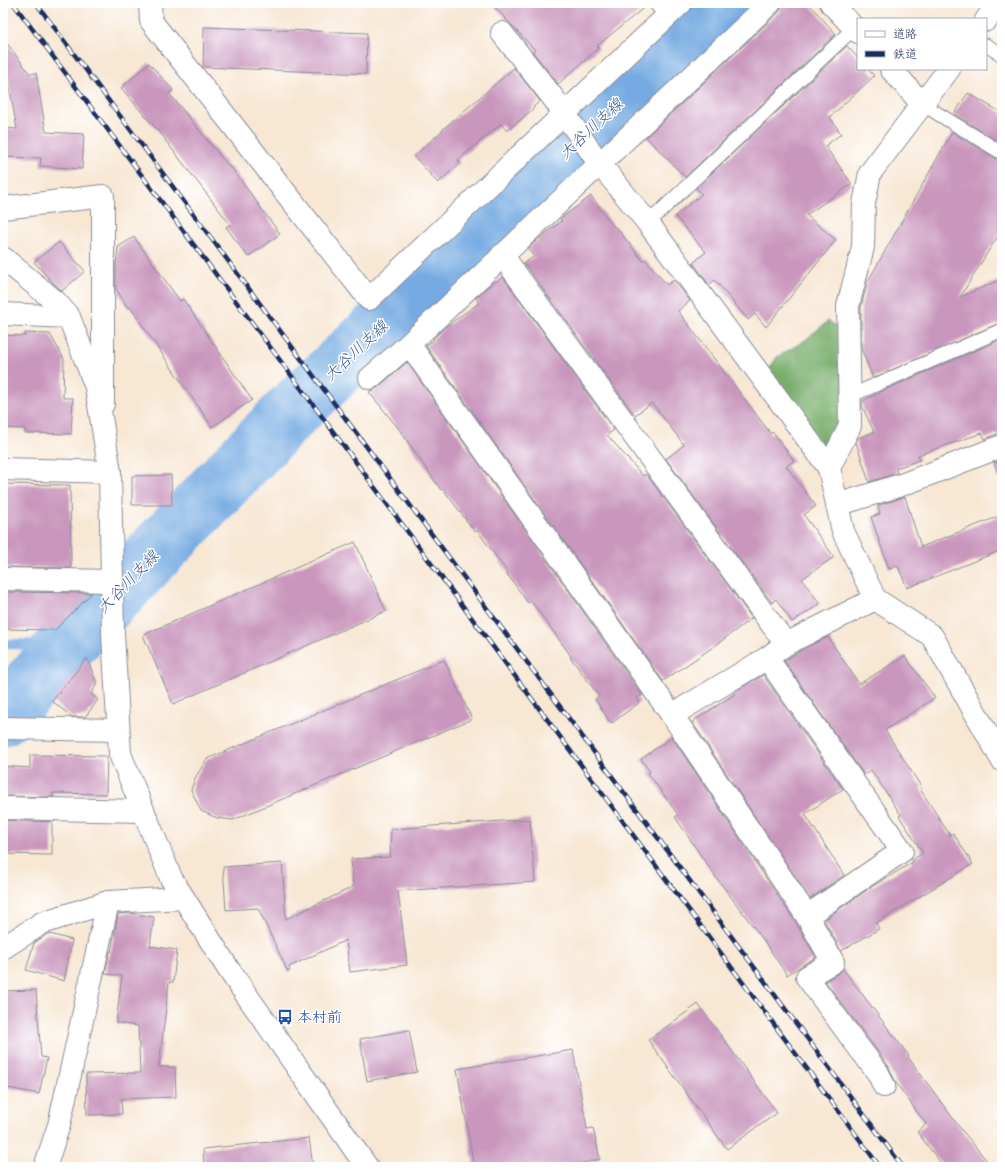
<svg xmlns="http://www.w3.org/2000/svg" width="1005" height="1170" viewBox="0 0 1005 1170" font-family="'Architects Daughter','Klee One',sans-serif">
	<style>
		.forest { fill: #75ab68; stroke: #486d63 }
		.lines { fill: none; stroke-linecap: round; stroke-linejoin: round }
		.stream { stroke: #74aae2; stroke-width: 10 }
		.river { stroke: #74aae2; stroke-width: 59 }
		.building { fill: #c997bd }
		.lane-casing { stroke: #898b98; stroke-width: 15 }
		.street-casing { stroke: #898b98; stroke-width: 24 }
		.secondary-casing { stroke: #898b98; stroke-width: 24 }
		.lane { stroke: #fff; stroke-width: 13 }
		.street { stroke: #fff; stroke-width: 22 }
		.secondary { stroke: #fff; stroke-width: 22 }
		.rail-casing { stroke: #1b2f5e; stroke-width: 4.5 }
		.rail { stroke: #fff; stroke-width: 3; stroke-dasharray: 9; stroke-linecap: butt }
		.labels { text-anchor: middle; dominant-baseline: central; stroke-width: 3; stroke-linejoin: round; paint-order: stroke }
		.transit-label { font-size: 15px; fill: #164399; stroke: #fff; text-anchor: start }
		.water-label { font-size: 16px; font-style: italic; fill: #3a5a8c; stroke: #fff }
	</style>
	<rect width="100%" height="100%" fill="#fff"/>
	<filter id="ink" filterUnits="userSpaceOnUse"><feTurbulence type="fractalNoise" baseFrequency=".025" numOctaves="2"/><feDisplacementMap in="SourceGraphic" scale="8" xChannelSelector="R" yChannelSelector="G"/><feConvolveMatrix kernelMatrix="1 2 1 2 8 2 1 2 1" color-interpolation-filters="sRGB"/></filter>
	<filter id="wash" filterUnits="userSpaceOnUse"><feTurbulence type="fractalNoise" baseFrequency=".012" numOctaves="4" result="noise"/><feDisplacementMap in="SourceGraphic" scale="16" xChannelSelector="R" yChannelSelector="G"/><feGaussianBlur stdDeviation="0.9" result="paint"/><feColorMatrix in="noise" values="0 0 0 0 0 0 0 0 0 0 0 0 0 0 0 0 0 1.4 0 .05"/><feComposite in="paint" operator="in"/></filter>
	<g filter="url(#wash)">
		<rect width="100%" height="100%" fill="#f7e7d3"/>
		<polygon class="forest" points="828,321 840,328 845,418 826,450 767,373 777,357 804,341"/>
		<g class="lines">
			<polyline class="stream" points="3,644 66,645"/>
			<polyline class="river" points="3,716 66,645 290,413 724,3"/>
		</g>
		<g id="blocks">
			<g class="building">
				<polygon points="491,3 647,3 647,5 597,46 599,48 558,84 533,52 535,50"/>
				<polygon points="783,3 808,3 836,34 685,177 646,137 779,12"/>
				<polygon points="204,27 367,33 366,74 203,67"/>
				<polygon points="3,38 30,74 36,73 46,132 84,134 82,169 40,166 41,158 3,157 3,128 17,129 3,50"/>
				<polygon points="847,46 858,58 858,69 868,69 874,76 830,117 841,134 825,146 852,184 806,215 836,240 766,327 755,314 748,320 715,280 709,285 693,263 706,252 675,216 702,194 696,188"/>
				<polygon points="149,63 173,90 169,93 230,168 231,167 280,234 248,257 226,227 230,224 165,140 166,140 121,88"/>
				<polygon points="514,68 540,101 533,107 534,108 507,131 501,124 458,160 460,163 438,183 414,156 443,130 443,129"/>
				<polygon points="968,93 1002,113 1002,144 954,114"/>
				<polygon points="952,132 998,160 1002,161 1002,229 960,297 1002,279 1002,322 873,378 861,348 861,307 867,283"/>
				<polygon points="591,196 615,228 616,227 643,261 645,259 667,285 674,280 690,301 678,311 771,434 773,432 794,461 786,466 816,506 804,515 834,557 802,579 820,604 792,622 776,599 772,603 666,459 684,445 652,403 635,415 524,263 534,257 528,249 538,239 562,221 560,219"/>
				<polygon points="134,237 180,301 183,299 252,400 212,427 130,307 128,308 116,289 116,264 118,247"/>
				<polygon points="59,242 85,271 62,291 55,285 34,262"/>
				<polygon points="503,277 614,430 607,435 643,476 646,474 752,618 716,645 663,681 426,346 434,340 433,339 445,327 479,303 476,298 486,288"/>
				<polygon points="25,333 50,334 64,359 63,398 73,398 71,434 25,433 25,429 3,428 3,335 25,336"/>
				<polygon points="1002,339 1002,434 997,434 985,439 982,433 918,455 920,460 896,468 897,473 869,482 856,442 858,438 874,432 862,406 862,401 880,393 880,392"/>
				<polygon points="407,362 642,695 637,698 640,702 612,723 611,721 610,722 595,699 599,696 570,657 571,656 531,601 528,603 507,574 508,573 477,530 475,532 443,489 441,490 399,429 369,392 378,387"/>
				<polygon points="1002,459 1002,478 1000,479 994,463"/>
				<polygon points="171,475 172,505 132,505 132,476"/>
				<polygon points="3,484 70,485 71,568 3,567"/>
				<polygon points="905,497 921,547 1002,515 1002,550 907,588 898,566 889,569 871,517 880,514 878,505"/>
				<polygon points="355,542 386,611 173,704 143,635"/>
				<polygon points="3,592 92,593 55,630 3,629"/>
				<polygon points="828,637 859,684 905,656 935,698 885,730 922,788 920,789 950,835 953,833 973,864 876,923 879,929 841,951 824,920 868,889 913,862 912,860 923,853 899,816 901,815 871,770 864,775 784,661 805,648"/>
				<polygon points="87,658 97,684 91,694 98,700 85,717 72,717 52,701"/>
				<polygon points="444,660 472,719 233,820 217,818 201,811 191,790 195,778 207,759"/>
				<polygon points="763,675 843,789 805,814 844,875 810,899 692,722 735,694 734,693 735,691"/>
				<polygon points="672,737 796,923 816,957 804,964 787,975 762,938 712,872 675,817 678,815 648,773 650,772 641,759"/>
				<polygon points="30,755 107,756 106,794 53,793 53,797 3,796 3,766 30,768"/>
				<polygon points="530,819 535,882 398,891 407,965 350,972 346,940 289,967 290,971 288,972 258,908 226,910 223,867 282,863 286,919 353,887 351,859 390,857 391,829"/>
				<polygon points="3,820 52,822 52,855 3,854"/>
				<polygon points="130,913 154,917 150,946 177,950 173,982 169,982 159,1067 175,1067 176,1097 121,1099 122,1114 87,1115 86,1074 140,1073 138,1026 116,1023 122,976 105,974 110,951 111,952 118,914"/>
				<polygon points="47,934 50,934 72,940 64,981 26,970 34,943"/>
				<polygon points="843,969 909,1056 908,1057 960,1128 992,1167 944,1167 917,1132 926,1124 896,1083 888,1065 825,981 839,973"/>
				<polygon points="36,990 41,1057 47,1058 39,1094 3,1087 3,991"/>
				<polygon points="698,1004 777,1113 727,1149 648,1040"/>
				<polygon points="409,1030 417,1072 367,1081 360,1039"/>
				<polygon points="573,1050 587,1129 593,1128 600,1159 566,1167 474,1167 457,1069"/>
				<polygon points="309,1138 313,1167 204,1167 203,1149"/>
			</g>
		</g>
	</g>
	<g filter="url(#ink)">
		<use href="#blocks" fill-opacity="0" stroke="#898b98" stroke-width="1"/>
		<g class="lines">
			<defs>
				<g id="lane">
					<polyline points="655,3 667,17"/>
					<polyline points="986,45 1002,55"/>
					<polyline points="922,104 1002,153"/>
					<polyline points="648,223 854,28"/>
					<polyline points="850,396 1002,330"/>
				</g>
				<g id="street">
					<polyline points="150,3 151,21 369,299 681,3"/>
					<polyline points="831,3 858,32"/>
					<polyline points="986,20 999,3"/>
					<polyline points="502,33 554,99 599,163 648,223 829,468"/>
					<polyline points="891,69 922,104"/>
					<polyline points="949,69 870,173 864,204 863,247 848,306 850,426 829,468 843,531 875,599 932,636 1002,760"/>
					<polyline points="3,208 103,196 103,404"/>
					<polyline points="502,255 786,644"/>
					<polyline points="3,314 69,317"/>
					<polyline points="409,344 672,715 807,916 902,851 767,658"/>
					<polyline points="370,378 409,344 770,3"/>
					<polyline points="3,469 110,472"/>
					<polyline points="837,505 904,484 1002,446"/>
					<polyline points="3,579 112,581"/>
					<polyline points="672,715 767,658 786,644 875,599"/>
					<polyline points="3,728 118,730"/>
					<polyline points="3,808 143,811"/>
					<polyline points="807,916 833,962 807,977 850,1036 878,1073 884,1086"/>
					<polyline points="3,948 42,923 108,902 183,898"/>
					<polyline points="45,1167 59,1125 108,902"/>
				</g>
				<polyline id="secondary" points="3,258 56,302 69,317 96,387 110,472 113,634 120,754 171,878 229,970 367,1167"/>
			</defs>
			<use href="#lane" class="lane-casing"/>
			<use href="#street" class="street-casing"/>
			<use href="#secondary" class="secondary-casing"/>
			<use href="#lane" class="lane"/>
			<use href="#street" class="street"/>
			<use href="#secondary" class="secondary"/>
			<defs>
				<g id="rail">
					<polyline points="13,3 297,383 880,1167"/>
					<polyline points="36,3 903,1167"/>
				</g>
			</defs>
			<use href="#rail" class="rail-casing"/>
			<use href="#rail" class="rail"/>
		</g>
	</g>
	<defs>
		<symbol id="bus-bare" viewBox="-9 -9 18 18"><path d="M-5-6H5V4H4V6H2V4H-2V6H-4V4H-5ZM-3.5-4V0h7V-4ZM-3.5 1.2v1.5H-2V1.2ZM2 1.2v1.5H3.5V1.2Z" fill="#1a4fb4" stroke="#fff" stroke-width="2.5" paint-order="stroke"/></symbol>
	</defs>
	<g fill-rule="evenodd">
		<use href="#bus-bare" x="274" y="1006" width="22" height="22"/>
	</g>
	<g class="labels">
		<g class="transit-label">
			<text x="297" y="1017">本村前</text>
		</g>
		<g class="water-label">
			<text transform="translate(591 129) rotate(-43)">大谷川支線</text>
			<text transform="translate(356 351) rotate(-43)">大谷川支線</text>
			<text transform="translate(128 582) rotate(-46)">大谷川支線</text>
		</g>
	</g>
	<rect width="1005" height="1170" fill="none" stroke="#fff" stroke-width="16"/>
	<rect x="857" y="18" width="130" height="52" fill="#ffffff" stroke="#a4acbf"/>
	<rect x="865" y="31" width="20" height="6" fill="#ffffff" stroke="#a4acbf"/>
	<text x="893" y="38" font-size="12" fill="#1b2f5e">道路</text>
	<rect x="865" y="51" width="20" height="6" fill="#1b2f5e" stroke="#a4acbf"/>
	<text x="893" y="58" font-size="12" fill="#1b2f5e">鉄道</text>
</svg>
